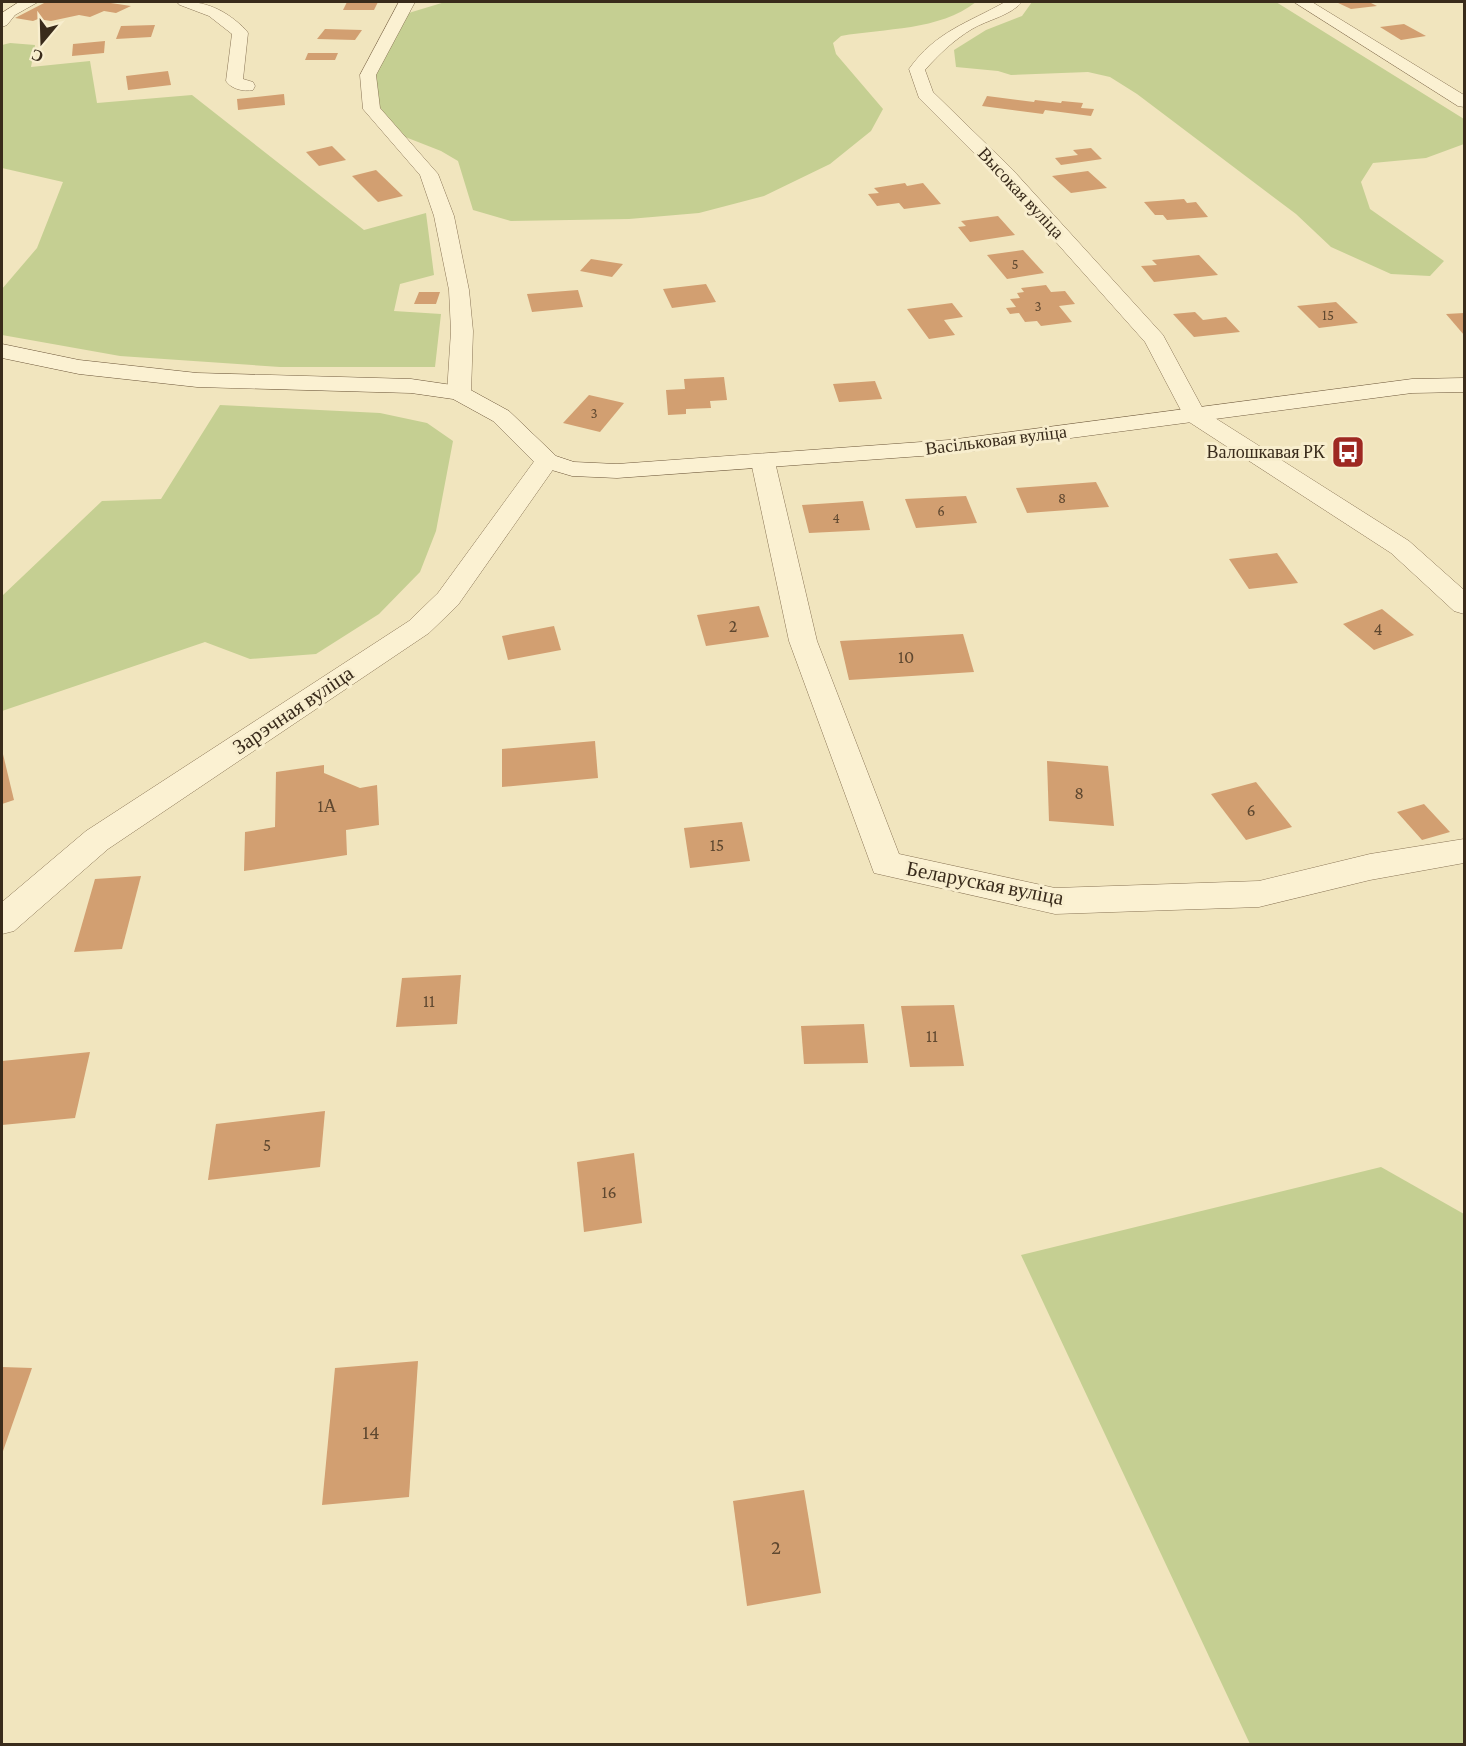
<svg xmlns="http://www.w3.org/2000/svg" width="1466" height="1746" viewBox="0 0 1466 1746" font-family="'Crimson Pro',serif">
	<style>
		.green { fill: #c5cf92 }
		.building { fill: #d29f71 }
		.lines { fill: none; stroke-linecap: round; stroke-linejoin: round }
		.street-casing { stroke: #8a7556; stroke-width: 1 }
		.secondary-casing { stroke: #6c5639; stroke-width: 1 }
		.street { fill: #fbf1d2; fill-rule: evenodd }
		.secondary { fill: #fbf1d2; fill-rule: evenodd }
		.labels { text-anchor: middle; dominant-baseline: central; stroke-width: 6; stroke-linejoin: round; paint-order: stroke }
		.far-number-label { font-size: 15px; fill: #5f4830 }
		.far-street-label { font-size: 18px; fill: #392b1b; stroke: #f8eece }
		.far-poi-label { font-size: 18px; fill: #392b1b; stroke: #f8eece; text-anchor: end }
		.number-label { font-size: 18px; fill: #5f4830 }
		.street-label { font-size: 21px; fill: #392b1b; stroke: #f8eece }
		.near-number-label { font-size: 21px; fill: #5f4830 }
	</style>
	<rect width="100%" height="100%" fill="#f1e5be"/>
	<g class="green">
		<path d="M445 2H976C939 31 885 28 841 36L833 43 836 54 883 109 871 131 830 164 764 196 699 213 629 219 511 221 473 210 458 161 441 151 390 131 372 109 368 75 402 15Z"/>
		<polygon points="1032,2 1276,2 1464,119 1464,144 1426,158 1373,163 1361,182 1370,209 1444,261 1430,276 1391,274 1331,247 1296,214 1137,94 1110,77 1088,72 1011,75 998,71 956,67 954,50 986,30 1022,16"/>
		<polygon points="10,43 35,45 31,67 90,61 97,103 192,95 364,230 426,213 434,275 400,284 394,311 441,314 435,367 280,367 120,356 2,335 2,289 37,248 63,182 2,168 2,45"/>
		<polygon points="220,405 380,413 427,423 453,441 436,531 420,572 379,614 316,654 250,659 205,642 2,711 2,596 102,501 161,499"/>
		<polygon points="1381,1167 1464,1214 1464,1744 1250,1744 1021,1255"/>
	</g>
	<g class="building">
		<polygon points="46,2 104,2 131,6 116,13 104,11 90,17 79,15 51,21 38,19 33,21 15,18"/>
		<polygon points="347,2 378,2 374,10 343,10"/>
		<polygon points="1336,2 1369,2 1377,6 1351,9"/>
		<polygon points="1404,24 1426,36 1401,40 1380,27"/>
		<polygon points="155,25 151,37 116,39 121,26"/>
		<polygon points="325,29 362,30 355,40 317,39"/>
		<polygon points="105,41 104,53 72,56 73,44"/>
		<polygon points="308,53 338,53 335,60 305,60"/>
		<polygon points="168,71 171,85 128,90 126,76"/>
		<polygon points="284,94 285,105 238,110 237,99"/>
		<polygon points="987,96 1034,102 1035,100 1061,103 1062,101 1083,103 1081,108 1094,109 1091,116 1045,110 1043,114 982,106"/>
		<polygon points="332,146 346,160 319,166 306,152"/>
		<polygon points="1091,148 1102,159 1061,165 1055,158 1078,155 1073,150"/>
		<polygon points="376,170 403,196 378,202 352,176"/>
		<polygon points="1088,171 1107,188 1071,193 1052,176"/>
		<polygon points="905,183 907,186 923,183 941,204 904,209 899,203 877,206 868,194 879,193 874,188"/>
		<polygon points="1184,199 1187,203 1196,202 1208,217 1167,220 1163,215 1155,215 1144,202"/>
		<polygon points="998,216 1015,235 970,242 958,227 966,226 961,221"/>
		<polygon points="1023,250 1044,273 1007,279 987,255"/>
		<polygon points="1199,255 1218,275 1154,282 1141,266 1157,265 1152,260"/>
		<polygon points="591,259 623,264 612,277 580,271"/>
		<polygon points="706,284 716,302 672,308 663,289"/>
		<polygon points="1046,285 1051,292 1065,291 1075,304 1059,306 1072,322 1041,326 1037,321 1025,322 1019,313 1010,314 1006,308 1016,307 1010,299 1020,298 1017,293 1024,292 1021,288"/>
		<polygon points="578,290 583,307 532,312 527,294"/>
		<polygon points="419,292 440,292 436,304 414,304"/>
		<polygon points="1336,302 1358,323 1319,328 1297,306"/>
		<polygon points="952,303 963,317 944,320 955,335 929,339 907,309"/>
		<polygon points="1195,312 1203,320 1226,317 1240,332 1194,337 1173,314"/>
		<polygon points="1464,313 1464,335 1446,314"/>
		<polygon points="724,377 727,400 710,401 711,408 686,409 686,414 668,415 666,390 685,389 684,379"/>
		<polygon points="875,381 882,399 839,402 833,384"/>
		<polygon points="589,395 624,403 600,432 563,423"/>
		<polygon points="1096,482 1109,507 1027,513 1016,488"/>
		<polygon points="966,496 977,523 916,528 905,499"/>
		<polygon points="863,501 870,530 809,533 802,505"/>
		<polygon points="1277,553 1298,583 1249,589 1229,559"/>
		<polygon points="759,606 769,637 706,646 697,615"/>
		<polygon points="1382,609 1414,635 1374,650 1343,624"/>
		<polygon points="554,626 561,650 508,660 502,636"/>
		<polygon points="963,634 974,672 849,680 840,641"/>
		<polygon points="595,741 598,778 502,787 502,749"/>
		<polygon points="2,750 14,800 2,804"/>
		<polygon points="1047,761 1108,766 1114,826 1049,821"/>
		<polygon points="324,765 324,773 360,788 377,785 379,825 346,830 347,855 244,871 245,832 275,827 276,772"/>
		<polygon points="1256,782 1292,827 1246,840 1211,794"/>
		<polygon points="1424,804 1450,832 1422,840 1397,812"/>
		<polygon points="742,822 750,861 690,868 684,828"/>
		<polygon points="141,876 122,949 74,952 95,879"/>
		<polygon points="461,975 457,1024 396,1027 402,978"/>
		<polygon points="954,1005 964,1066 910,1067 901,1006"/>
		<polygon points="864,1024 868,1063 804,1064 801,1026"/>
		<polygon points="90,1052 75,1118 2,1125 2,1061"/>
		<polygon points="325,1111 320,1167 208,1180 216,1124"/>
		<polygon points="634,1153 642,1223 584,1232 577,1162"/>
		<polygon points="418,1361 409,1497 322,1505 335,1368"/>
		<polygon points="2,1367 32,1368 2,1454"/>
		<polygon points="804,1490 821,1593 747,1606 733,1501"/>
	</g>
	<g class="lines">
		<defs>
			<g id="street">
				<polygon points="19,2 38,2 15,15 7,25 2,27 2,13"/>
				<path d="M177 2C205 0 226 10 246 30L248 33 243 79 253 82 255 86 253 90C244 92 231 89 226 81L232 34 209 16 180 5Z"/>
				<polygon points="399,2 415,2 376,75 380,108 438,174 454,216 469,290 473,331 471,393 467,398 459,400 451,398 447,393 451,331 449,290 434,216 420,175 363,109 360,75"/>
				<path d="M1005 2H1022C1010 16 987 20 972 29 954 40 939 54 925 70L933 92 1012 169 1163 335 1204 411 1409 541 1464 590V614L1454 611 1391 553 1186 420 1145 342 998 177 919 98 909 69C936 31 968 23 1005 2Z"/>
				<polygon points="1294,2 1312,2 1464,95 1464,107 1458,106"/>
				<polygon points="547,454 556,456 559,461 458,605 429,633 108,849 14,931 2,934 2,902 86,831 409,621 438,593 538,456"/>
				<polygon points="763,455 772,457 775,462 817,641 899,854 1055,888 1259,881 1370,854 1464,839 1464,863 1370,880 1259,907 1055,914 874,873 789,641 751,462 754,457"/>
			</g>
			<polygon id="secondary" points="2,344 79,360 197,373 411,379 459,386 467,388 509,411 556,456 574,462 617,464 949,440 1412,379 1464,378 1464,392 1412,393 949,454 617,478 572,476 538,466 493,421 453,399 411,393 197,387 79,374 2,358"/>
		</defs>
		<use href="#street" class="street-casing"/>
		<use href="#secondary" class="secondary-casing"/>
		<use href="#street" class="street"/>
		<use href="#secondary" class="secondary"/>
	</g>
	<defs>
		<symbol id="bus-square" viewBox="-11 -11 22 22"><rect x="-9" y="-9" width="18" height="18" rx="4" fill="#9e2822" stroke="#f8eece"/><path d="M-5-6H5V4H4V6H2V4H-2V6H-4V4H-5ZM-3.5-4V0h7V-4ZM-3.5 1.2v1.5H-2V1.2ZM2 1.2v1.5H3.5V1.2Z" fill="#fff"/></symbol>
	</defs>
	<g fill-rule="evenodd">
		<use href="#bus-square" x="1329" y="433" width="38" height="38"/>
	</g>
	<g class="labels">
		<g class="far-number-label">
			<text x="1015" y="264">5</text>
			<text x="1038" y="306">3</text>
			<text x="1328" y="315">15</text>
			<text x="594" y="413">3</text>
			<text x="1062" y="498">8</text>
			<text x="941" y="511">6</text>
			<text x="836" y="518">4</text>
		</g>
		<g class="far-street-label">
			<text transform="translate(1021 193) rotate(47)">Высокая вуліца</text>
			<text transform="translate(996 440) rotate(-7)">Васільковая вуліца</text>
		</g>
		<g class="far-poi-label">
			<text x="1325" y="452">Валошкавая РК</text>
		</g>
		<g class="number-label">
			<text x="733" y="626">2</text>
			<text x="1378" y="629">4</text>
			<text x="906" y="657">10</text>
			<text x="1079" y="793">8</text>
			<text x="327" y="806">1А</text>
			<text x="1251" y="810">6</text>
			<text x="717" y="845">15</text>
			<text x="429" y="1001">11</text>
			<text x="932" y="1036">11</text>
			<text x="267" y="1145">5</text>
			<text x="609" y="1192">16</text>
		</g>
		<g class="street-label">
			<text transform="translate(293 710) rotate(-34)">Зарэчная вуліца</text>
			<text transform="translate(985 883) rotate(11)">Беларуская вуліца</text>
		</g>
		<g class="near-number-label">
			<text x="371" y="1432">14</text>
			<text x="776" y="1547">2</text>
		</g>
	</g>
	<rect width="1466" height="1746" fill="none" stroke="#392b1b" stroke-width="6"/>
	<g transform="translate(42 42) rotate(199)" stroke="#f8eece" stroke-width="4.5" paint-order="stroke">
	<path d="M0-4.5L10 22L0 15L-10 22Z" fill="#392b1b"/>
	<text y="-9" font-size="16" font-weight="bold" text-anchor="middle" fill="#392b1b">С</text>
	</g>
</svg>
